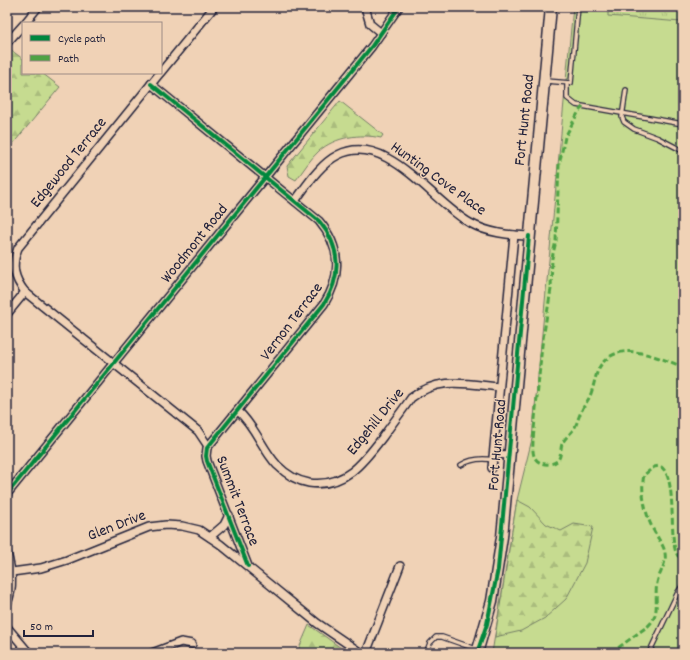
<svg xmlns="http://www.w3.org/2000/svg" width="690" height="660" viewBox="0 0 690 660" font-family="Dekko,sans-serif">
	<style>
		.green { fill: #c6db90; stroke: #747e66 }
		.forest { fill: url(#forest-firs); stroke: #747e66 }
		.park { fill: url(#park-tufts); stroke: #747e66 }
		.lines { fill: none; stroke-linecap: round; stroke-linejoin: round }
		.lane-casing { stroke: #22223b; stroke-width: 6 }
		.street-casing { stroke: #22223b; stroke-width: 10 }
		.secondary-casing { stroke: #22223b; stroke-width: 13 }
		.lane { stroke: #f0d2b6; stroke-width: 3.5 }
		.street { stroke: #f0d2b6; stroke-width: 7 }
		.secondary { stroke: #f0d2b6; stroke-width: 10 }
		.quiet { stroke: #50a245; stroke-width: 3; stroke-dasharray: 6 3; stroke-linecap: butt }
		.cycleway-casing { stroke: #f0d2b6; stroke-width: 6 }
		.cycleway { stroke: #00873e; stroke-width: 4 }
		.labels { text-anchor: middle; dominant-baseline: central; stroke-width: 3; stroke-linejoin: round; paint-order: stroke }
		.street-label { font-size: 16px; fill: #22223b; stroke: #f0d2b6 }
	</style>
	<defs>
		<pattern id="forest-firs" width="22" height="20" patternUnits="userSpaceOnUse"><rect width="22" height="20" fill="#c6db90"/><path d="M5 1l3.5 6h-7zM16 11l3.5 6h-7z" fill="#aabc7d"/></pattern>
		<pattern id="park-tufts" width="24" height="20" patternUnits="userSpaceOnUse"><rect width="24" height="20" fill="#c6db90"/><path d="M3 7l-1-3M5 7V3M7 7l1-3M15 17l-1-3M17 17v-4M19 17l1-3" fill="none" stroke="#aabc7d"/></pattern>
	</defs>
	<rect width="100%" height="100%" fill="#f0d2b6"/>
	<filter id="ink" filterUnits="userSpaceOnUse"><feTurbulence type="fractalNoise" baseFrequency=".025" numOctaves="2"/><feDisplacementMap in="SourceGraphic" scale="8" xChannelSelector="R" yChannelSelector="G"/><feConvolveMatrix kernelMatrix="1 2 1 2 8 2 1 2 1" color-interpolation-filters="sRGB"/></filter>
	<g filter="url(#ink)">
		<polygon class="green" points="573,7 683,7 683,653 492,653 517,500 532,439"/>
		<g class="forest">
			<polygon points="11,50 23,59 23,73 42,73 60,87 7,151 7,57"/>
			<path d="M340 101 383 135 381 138C360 133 335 137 319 151 310 159 303 171 296 180L289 176 287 166Z"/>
			<polygon points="517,500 530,507 546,524 561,531 574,524 593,527 585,563 566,599 545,618 521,631 495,637"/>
			<polygon points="309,625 348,653 297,653"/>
		</g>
		<polygon class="park" points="608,7 682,7 681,22 608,16"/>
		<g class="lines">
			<defs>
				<g id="lane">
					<polyline points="546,81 571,83 578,7"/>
					<polyline points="567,83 567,98 576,105 683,124"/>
					<polyline points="626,90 622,117 624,122 634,129 658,138 683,151"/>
					<path d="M461 465C471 459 482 458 493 460"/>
					<polyline points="426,653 430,643 436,637 442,637 476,649"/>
					<polyline points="649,653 678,592 683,585"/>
				</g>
				<g id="street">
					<polyline points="365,7 370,24 381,33"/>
					<polyline points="25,23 38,7"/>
					<polyline points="7,43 23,25"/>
					<polyline points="161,72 214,7"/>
					<path d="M160 73 18 248C11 266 14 278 25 292L198 431 208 446"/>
					<path d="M151 84 319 221C341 247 342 276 324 304L207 448 206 456 207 461 248 566"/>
					<path d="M295 201C307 185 320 164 338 155 386 130 432 202 470 223 488 233 509 235 529 236"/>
					<polyline points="7,314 25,292"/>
					<path d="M238 411C255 426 262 449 277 465 286 474 297 481 309 483 344 488 363 463 382 438 392 424 402 411 411 398 439 376 467 384 499 387"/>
					<polyline points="494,454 509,455"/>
					<polyline points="492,468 514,235"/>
					<polyline points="7,494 372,46 399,7"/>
					<polyline points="210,537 224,525 229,515"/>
					<path d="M7 553C12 571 14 587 7 604"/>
					<polyline points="12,572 41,568 67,560 149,527 166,525 182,526 199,530 220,544 317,623 361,653"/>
					<polyline points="7,627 29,653"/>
					<polyline points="152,653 181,642 192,644"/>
					<polyline points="366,653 400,566"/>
				</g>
				<polyline id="secondary" points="477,653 492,601 502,537 551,7"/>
			</defs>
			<use href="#lane" class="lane-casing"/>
			<use href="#street" class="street-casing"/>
			<use href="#secondary" class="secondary-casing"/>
			<use href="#lane" class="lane"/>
			<use href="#street" class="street"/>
			<use href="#secondary" class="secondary"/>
			<g class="quiet">
				<path d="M583 106 578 113 565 137 559 165 556 241 552 258 551 289 542 345 533 440C533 446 532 453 535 458 539 465 551 466 557 461 562 456 560 449 562 444 565 437 572 433 575 427 578 421 579 415 582 410 584 405 588 401 590 396 597 379 594 363 615 354 633 346 666 360 683 367"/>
				<path d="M611 653 648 626C661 615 654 598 657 583 659 573 667 564 665 553 664 545 658 539 654 531 646 517 640 492 644 475L654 467 660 466C679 477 667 542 678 556L683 557"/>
			</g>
			<defs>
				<g id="cycleway">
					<path d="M151 84 319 221C341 247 342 276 324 304L207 448 206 456 207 461 248 566"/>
					<polyline points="7,494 372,46 399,7"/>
					<polyline points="477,653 487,624 498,569 529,236"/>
				</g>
			</defs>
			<use href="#cycleway" class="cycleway-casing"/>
			<use href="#cycleway" class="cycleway"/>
		</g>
	</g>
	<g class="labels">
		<g class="street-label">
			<text transform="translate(525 120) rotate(-84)">Fort Hunt Road</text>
			<text transform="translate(69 163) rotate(-51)">Edgewood Terrace</text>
			<text transform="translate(438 179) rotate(36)">Hunting Cove Place</text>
			<text transform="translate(195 244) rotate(-51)">Woodmont Road</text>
			<text transform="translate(292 322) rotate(-53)">Vernon Terrace</text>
			<text transform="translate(376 422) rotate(-51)">Edgehill Drive</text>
			<text transform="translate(498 445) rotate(-85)">Fort Hunt Road</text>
			<text transform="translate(237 501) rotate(69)">Summit Terrace</text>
			<text transform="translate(117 526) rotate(-21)">Glen Drive</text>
		</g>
	</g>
	<rect width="690" height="660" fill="none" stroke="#f0d2b6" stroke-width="24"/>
	<rect x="12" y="12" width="666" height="636" fill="none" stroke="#22223b" stroke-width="1.5" filter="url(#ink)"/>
	<rect x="22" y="22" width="140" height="52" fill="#f0d2b6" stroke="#9e8c85"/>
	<rect x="30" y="35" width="20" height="6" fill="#00873e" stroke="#9e8c85"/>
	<text x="58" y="42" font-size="12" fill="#22223b">Cycle path</text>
	<rect x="30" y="55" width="20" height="6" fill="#50a245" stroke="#9e8c85"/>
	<text x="58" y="62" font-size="12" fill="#22223b">Path</text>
	<path d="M24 630v6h69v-6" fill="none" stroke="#22223b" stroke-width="2"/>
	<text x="30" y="630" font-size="12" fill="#22223b" stroke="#f0d2b6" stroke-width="3" paint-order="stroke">50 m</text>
</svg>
